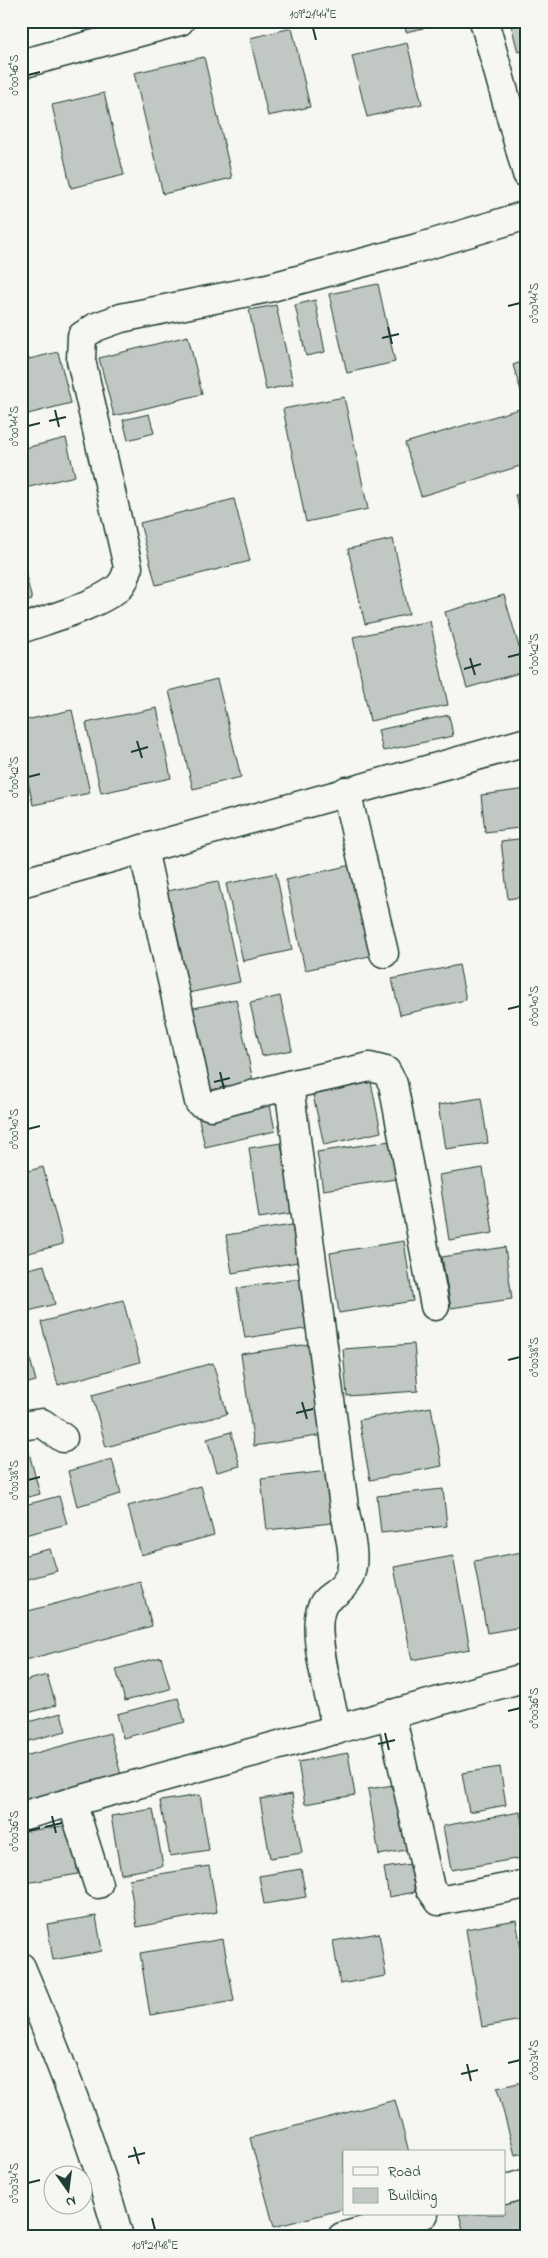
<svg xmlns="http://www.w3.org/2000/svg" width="548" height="2258" viewBox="0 0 548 2258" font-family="'Indie Flower',sans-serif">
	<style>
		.building { fill: #c1c8c3; stroke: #1f3d34 }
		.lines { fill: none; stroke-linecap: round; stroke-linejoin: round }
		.street-casing { stroke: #1f3d34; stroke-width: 31 }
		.secondary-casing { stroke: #1f3d34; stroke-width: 31 }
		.street { stroke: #f6f6f2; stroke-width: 28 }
		.secondary { stroke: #f6f6f2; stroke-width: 28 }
		.ticks { fill: none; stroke: #1f3d34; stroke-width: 2 }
		.neatline { fill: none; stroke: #1f3d34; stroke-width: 2 }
		.ticks-label { font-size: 12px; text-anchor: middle; fill: #1f3d34 }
	</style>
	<rect width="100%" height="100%" fill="#f6f6f2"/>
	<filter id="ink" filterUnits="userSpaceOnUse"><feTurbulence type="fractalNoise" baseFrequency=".02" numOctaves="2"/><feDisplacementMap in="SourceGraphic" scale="10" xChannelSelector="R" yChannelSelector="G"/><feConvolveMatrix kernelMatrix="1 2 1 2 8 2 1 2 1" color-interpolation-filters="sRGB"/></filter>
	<g filter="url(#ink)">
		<g class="building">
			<polygon points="404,21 452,21 406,32"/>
			<polygon points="510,21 527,21 527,50 518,52"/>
			<polygon points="292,28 310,107 268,116 250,38"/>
			<polygon points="407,43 422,104 367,117 352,56"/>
			<polygon points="204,57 232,178 163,194 134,73"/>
			<polygon points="104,93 124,175 71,188 52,105"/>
			<polygon points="378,284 395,362 347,373 329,294"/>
			<polygon points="315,300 325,352 306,356 295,305"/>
			<polygon points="276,305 293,384 266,390 249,310"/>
			<polygon points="188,336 202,394 114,416 99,358"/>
			<polygon points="58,352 71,403 28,414 21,388 21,361"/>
			<polygon points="527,360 527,464 421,496 405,443 526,407 513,365"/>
			<polygon points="344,397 368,509 306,522 283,409"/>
			<polygon points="149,414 154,433 128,440 123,420"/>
			<polygon points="66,438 75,476 21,489 21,449"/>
			<polygon points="527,492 527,534 515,495"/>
			<polygon points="234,499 250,561 156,585 140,523"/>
			<polygon points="393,539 409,614 365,624 348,549"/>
			<polygon points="21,556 32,600 21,603"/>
			<polygon points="504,595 526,671 467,688 445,612"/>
			<polygon points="430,621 448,705 370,721 353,637"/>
			<polygon points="217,679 241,777 193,789 169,691"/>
			<polygon points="157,708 171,778 101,793 86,723"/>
			<polygon points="72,710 90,793 33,805 21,750 21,721"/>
			<polygon points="449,715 453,736 383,751 378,730"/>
			<polygon points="21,781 28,812 21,813"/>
			<polygon points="527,789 527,827 485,832 481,795"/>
			<polygon points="527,838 527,896 508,899 501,841"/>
			<polygon points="355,864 374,955 305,970 286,880"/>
			<polygon points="276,873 292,950 243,961 226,884"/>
			<polygon points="218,881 240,982 179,995 157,893"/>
			<polygon points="459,965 466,1000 400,1015 392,979"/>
			<polygon points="280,996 292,1050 262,1056 250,1003"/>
			<polygon points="236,999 253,1081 207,1091 189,1009"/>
			<polygon points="371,1082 381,1132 324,1145 313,1095"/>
			<polygon points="481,1098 488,1143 445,1149 438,1105"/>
			<polygon points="269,1100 275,1131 205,1147 198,1115"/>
			<polygon points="390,1141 396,1179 323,1190 317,1152"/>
			<polygon points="281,1143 292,1213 259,1218 249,1148"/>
			<polygon points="43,1167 63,1244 21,1255 21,1173"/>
			<polygon points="483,1168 493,1233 449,1240 439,1175"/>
			<polygon points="292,1225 298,1262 232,1273 226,1235"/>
			<polygon points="404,1241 413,1301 339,1313 330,1253"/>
			<polygon points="505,1247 512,1299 451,1308 442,1257"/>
			<polygon points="44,1265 55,1304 21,1313 21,1271"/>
			<polygon points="309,1277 317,1327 245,1338 237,1288"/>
			<polygon points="123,1300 140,1362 58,1385 41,1322"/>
			<polygon points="21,1333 23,1333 36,1381 21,1385"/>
			<polygon points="316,1343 330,1434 254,1446 241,1354"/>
			<polygon points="414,1344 418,1391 347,1396 343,1349"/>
			<polygon points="213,1363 227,1414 106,1447 92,1395"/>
			<polygon points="431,1407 442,1466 370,1480 359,1420"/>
			<polygon points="231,1432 240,1466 217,1472 207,1439"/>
			<polygon points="25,1438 40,1494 21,1499 21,1439"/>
			<polygon points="112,1459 121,1494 77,1506 68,1471"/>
			<polygon points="336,1470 341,1522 267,1530 261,1479"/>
			<polygon points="201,1486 214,1535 141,1555 128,1506"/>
			<polygon points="443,1489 447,1526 381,1533 377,1496"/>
			<polygon points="59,1496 67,1524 21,1536 21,1506"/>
			<polygon points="50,1549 57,1571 21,1581 21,1556"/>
			<polygon points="522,1552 527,1576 527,1626 487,1633 474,1561"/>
			<polygon points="453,1556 470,1649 412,1660 394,1567"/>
			<polygon points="140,1581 152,1626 22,1661 21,1613"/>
			<polygon points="161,1657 170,1689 125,1701 116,1669"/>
			<polygon points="47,1675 56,1705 21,1715 21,1682"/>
			<polygon points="178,1698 185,1722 123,1738 117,1714"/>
			<polygon points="61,1713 66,1731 21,1743 21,1724"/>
			<polygon points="110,1733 121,1775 25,1802 21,1788 21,1757"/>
			<polygon points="348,1753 355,1795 305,1804 298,1762"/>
			<polygon points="500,1767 506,1805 469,1812 462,1773"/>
			<polygon points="400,1784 411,1849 379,1855 368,1789"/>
			<polygon points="292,1794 302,1853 270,1858 260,1799"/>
			<polygon points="200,1795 209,1850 170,1856 160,1801"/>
			<polygon points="153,1809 163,1866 121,1874 111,1816"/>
			<polygon points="520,1812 527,1857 451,1870 443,1826"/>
			<polygon points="69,1825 78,1874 26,1883 21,1855 21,1832"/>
			<polygon points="410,1864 415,1892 389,1897 384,1868"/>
			<polygon points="209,1866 217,1912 137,1927 129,1879"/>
			<polygon points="301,1869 306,1897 264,1904 259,1876"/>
			<polygon points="96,1916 102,1951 53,1960 47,1924"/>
			<polygon points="516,1920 527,1983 527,2019 482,2027 466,1929"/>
			<polygon points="379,1933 386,1976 340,1984 333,1941"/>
			<polygon points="223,1939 234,2001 150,2015 140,1953"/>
			<polygon points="527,2081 527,2152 515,2155 497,2088"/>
			<polygon points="395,2100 409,2152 344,2152 344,2209 274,2227 250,2138"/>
			<polygon points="527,2192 527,2237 465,2237 459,2214 504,2214 504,2198"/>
		</g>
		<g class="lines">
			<defs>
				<g id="street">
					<polyline points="484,21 527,174"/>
					<polyline points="21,64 180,21"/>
					<path d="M21 629C51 618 93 607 118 588 124 582 127 575 128 567L81 360 82 336 96 327 121 318 268 288 421 247 527 215"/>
					<polyline points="346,791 384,953"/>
					<polyline points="143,849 199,1102 211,1106 289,1085"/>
					<polyline points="21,883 527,742"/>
					<polyline points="21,1426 42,1423 63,1438"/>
					<polyline points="391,1714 430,1888 439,1901 527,1884"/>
					<path d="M337 1730C331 1703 313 1637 320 1613 324 1595 335 1597 344 1585 361 1565 348 1531 344 1507L289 1085 370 1067 386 1071 393 1084 435 1306"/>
					<polyline points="72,1802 98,1884"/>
					<polyline points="21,1816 527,1677"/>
					<polyline points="504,2190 527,2183"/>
					<polyline points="342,2237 424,2214"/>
				</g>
				<path id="secondary" d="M21 1967C58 2055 94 2145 119 2237"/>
			</defs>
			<use href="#street" class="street-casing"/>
			<use href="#secondary" class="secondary-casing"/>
			<use href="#street" class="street"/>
			<use href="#secondary" class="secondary"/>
		</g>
	</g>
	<path class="ticks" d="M313 28 316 40M28 75 40 72M508 306 520 303M388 327 392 344M382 338 399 334M55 410 59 427M49 421 66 417M28 426 40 423M508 657 520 654M470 658 475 675M464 669 481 664M137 741 142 758M131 752 148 747M28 777 40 774M508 1009 520 1006M220 1072 224 1089M214 1082 230 1078M28 1129 40 1126M508 1360 520 1357M302 1402 307 1419M296 1413 313 1409M28 1480 40 1477M508 1711 520 1708M385 1733 389 1750M378 1744 395 1740M52 1816 56 1833M45 1827 62 1823M28 1831 40 1828M508 2063 520 2060M467 2064 471 2081M461 2074 478 2070M134 2147 139 2164M128 2157 145 2153M28 2183 40 2180M152 2218 155 2230"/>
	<rect width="548" height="2258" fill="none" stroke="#f6f6f2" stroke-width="55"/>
	<rect x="343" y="2150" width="162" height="65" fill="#f6f6f2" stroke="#a0aca6"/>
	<rect x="353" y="2167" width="25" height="8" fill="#f6f6f2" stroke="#a0aca6"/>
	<text x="388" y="2176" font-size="15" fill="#1f3d34">Road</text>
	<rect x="353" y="2188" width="25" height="15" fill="#c1c8c3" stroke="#a0aca6"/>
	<text x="388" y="2200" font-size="15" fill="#1f3d34">Building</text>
	<g transform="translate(68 2190) rotate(166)"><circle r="24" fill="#f6f6f2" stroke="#a0aca6"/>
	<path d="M0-4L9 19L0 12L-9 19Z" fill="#1f3d34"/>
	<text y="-8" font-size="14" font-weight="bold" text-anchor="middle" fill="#1f3d34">N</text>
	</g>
	<rect x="28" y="28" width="492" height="2202" class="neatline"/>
	<g class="ticks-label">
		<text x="313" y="18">109°21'44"E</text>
		<text transform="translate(14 75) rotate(-90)" y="4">0°00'46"S</text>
		<text transform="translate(534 303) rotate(-90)" y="4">0°00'44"S</text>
		<text transform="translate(14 426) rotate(-90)" y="4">0°00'44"S</text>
		<text transform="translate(534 654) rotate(-90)" y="4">0°00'42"S</text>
		<text transform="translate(14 777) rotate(-90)" y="4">0°00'42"S</text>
		<text transform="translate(534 1006) rotate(-90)" y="4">0°00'40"S</text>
		<text transform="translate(14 1129) rotate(-90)" y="4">0°00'40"S</text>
		<text transform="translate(534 1357) rotate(-90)" y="4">0°00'38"S</text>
		<text transform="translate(14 1480) rotate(-90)" y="4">0°00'38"S</text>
		<text transform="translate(534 1708) rotate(-90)" y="4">0°00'36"S</text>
		<text transform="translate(14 1831) rotate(-90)" y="4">0°00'36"S</text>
		<text transform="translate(534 2060) rotate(-90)" y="4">0°00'34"S</text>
		<text transform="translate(14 2183) rotate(-90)" y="4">0°00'34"S</text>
		<text x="155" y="2249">109°21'48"E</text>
	</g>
</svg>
